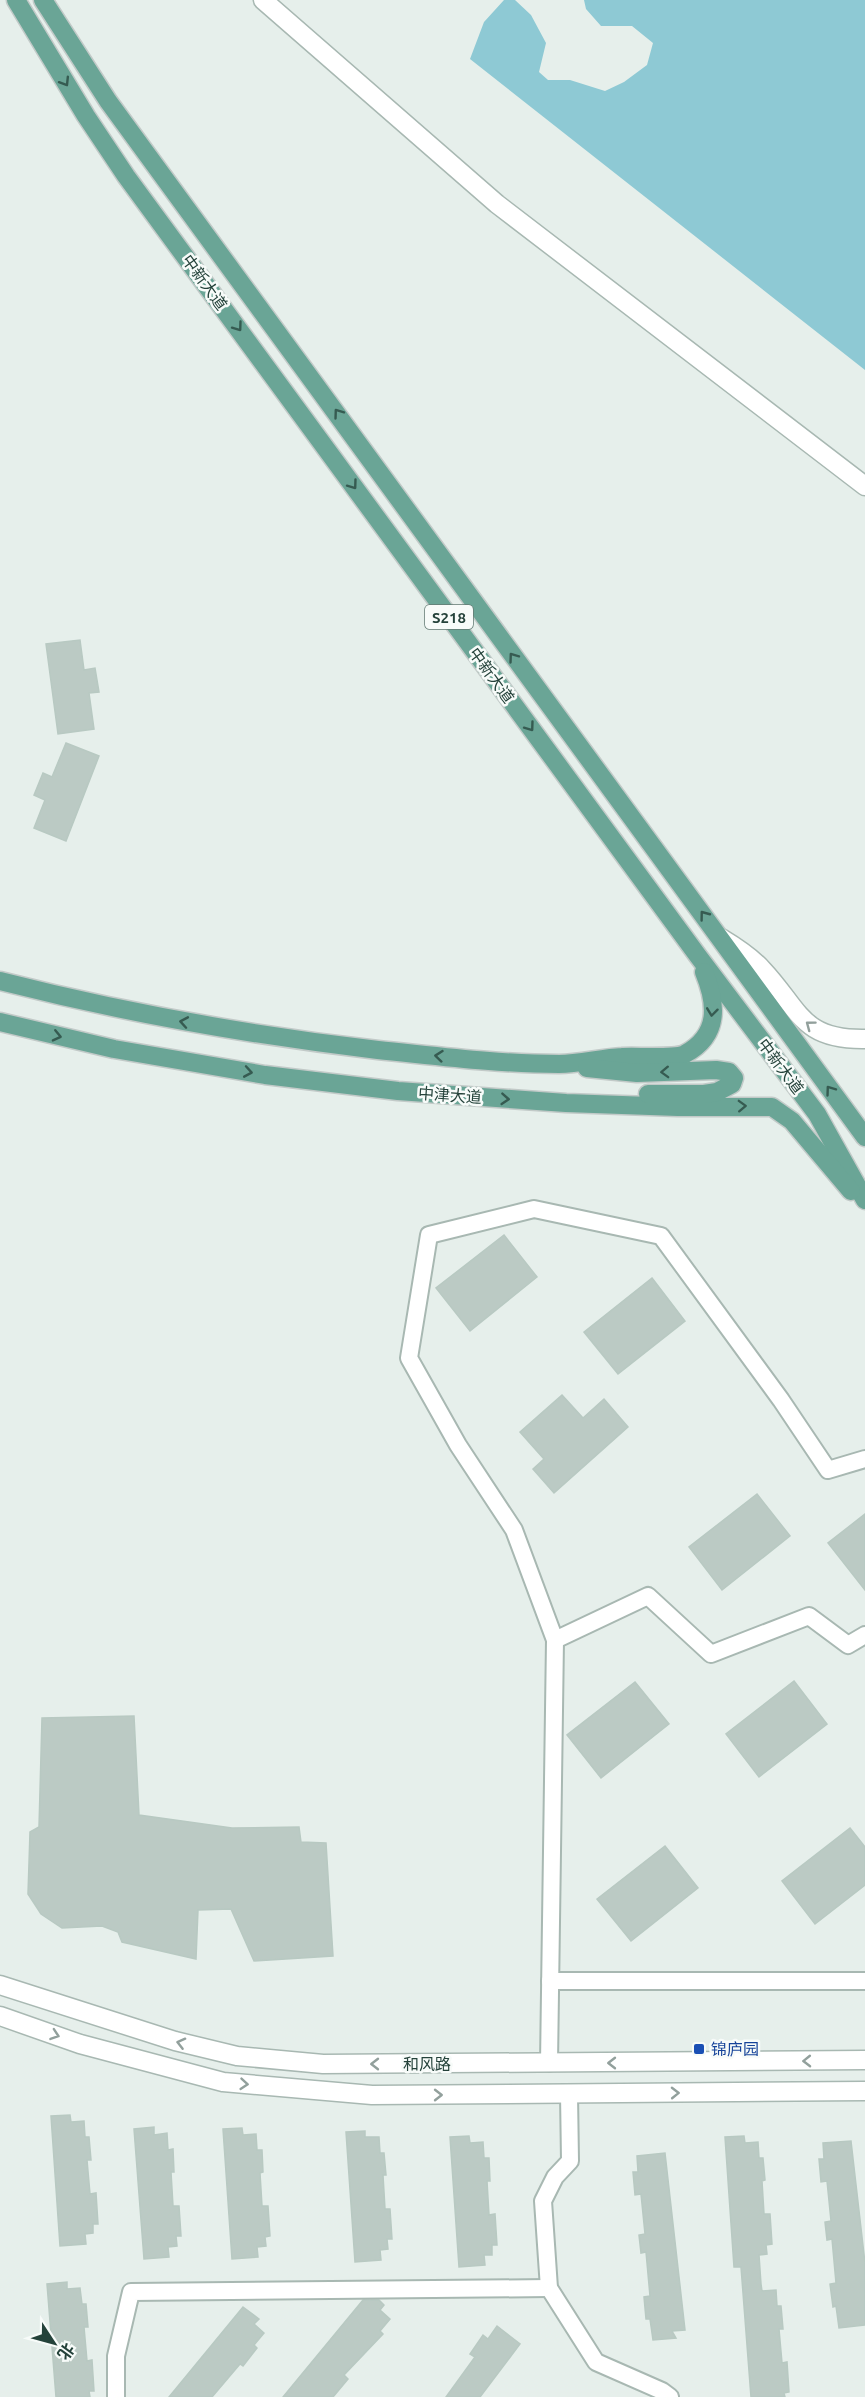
<svg xmlns="http://www.w3.org/2000/svg" width="865" height="2397" viewBox="0 0 865 2397" font-family="Ubuntu,'Noto Sans SC',sans-serif">
	<style>
		.water { fill: #8ec9d4 }
		.building { fill: #bbcac4; stroke: #b8c9c2; stroke-width: 1.5 }
		.lines { fill: none; stroke-linecap: round; stroke-linejoin: round }
		.minor-casing { stroke: #a8b8b2; stroke-width: 20 }
		.tertiary-casing { stroke: #a8b8b2; stroke-width: 21 }
		.primary-casing { stroke: #c2cac8; stroke-width: 21 }
		.minor { stroke: #fff; stroke-width: 16 }
		.tertiary { stroke: #fff; stroke-width: 18 }
		.primary { stroke: #6aa596; stroke-width: 18 }
		.oneway { stroke: #365b51 }
		.oneway2 { stroke: #92a09c }
		.transit-dot { fill: #1a4fb4; stroke: #f7fbf9; stroke-width: 2 }
		.labels { text-anchor: middle; dominant-baseline: central; stroke-width: 5; stroke-linejoin: round; paint-order: stroke }
		.shield { fill: #f7fbf9; stroke: #637a73; stroke-width: 1.5 }
		.shield-label { font-size: 15px; font-weight: bold; fill: #24423a }
		.street-label { font-size: 16px; fill: #24423a; stroke: #f7fbf9 }
		.transit-label { font-size: 16px; fill: #164399; stroke: #f7fbf9; text-anchor: start }
	</style>
	<rect width="100%" height="100%" fill="#e6efeb"/>
	<polygon class="water" points="504,0 515,0 531,15 546,43 539,72 548,80 570,80 605,91 624,82 647,65 653,43 632,26 601,26 586,9 584,0 865,0 865,370 470,59 484,22"/>
	<g class="building">
		<polygon points="80,640 84,670 95,668 99,692 89,693 94,729 58,734 46,644"/>
		<polygon points="66,743 99,756 66,841 34,828 45,800 34,795 43,773 52,777"/>
		<polygon points="504,1235 537,1277 470,1331 436,1288"/>
		<polygon points="652,1278 685,1321 618,1374 584,1332"/>
		<polygon points="562,1395 583,1418 604,1399 628,1427 554,1493 533,1469 544,1459 520,1432"/>
		<polygon points="757,1494 790,1536 722,1590 689,1547"/>
		<polygon points="865,1514 865,1590 828,1543"/>
		<polygon points="794,1681 827,1724 759,1777 726,1734"/>
		<polygon points="635,1682 669,1724 601,1778 567,1735"/>
		<polygon points="134,1716 139,1815 232,1828 299,1827 301,1842 326,1843 333,1956 254,1961 231,1909 198,1910 196,1959 122,1942 118,1932 102,1926 62,1928 41,1914 28,1894 30,1832 39,1827 42,1718"/>
		<polygon points="850,1828 865,1847 865,1885 815,1924 782,1881"/>
		<polygon points="665,1846 698,1888 631,1941 597,1899"/>
		<polygon points="70,2115 71,2122 84,2121 85,2137 89,2137 91,2160 87,2160 90,2194 96,2193 98,2224 93,2224 93,2233 85,2234 86,2244 60,2246 51,2116"/>
		<polygon points="154,2127 154,2135 167,2133 168,2150 173,2149 174,2172 171,2172 173,2206 179,2206 181,2236 176,2236 177,2246 168,2247 169,2257 144,2259 134,2129"/>
		<polygon points="242,2128 243,2135 256,2134 257,2150 262,2150 263,2172 260,2173 262,2206 268,2206 270,2236 265,2237 266,2246 257,2247 258,2257 232,2259 223,2129"/>
		<polygon points="365,2131 365,2137 379,2137 380,2153 384,2153 386,2175 383,2175 385,2209 390,2209 392,2239 387,2239 388,2249 380,2250 381,2260 355,2262 346,2132"/>
		<polygon points="469,2136 470,2143 483,2142 484,2158 489,2158 490,2181 487,2181 489,2215 495,2214 497,2245 492,2245 492,2255 484,2255 485,2265 459,2267 450,2137"/>
		<polygon points="744,2136 745,2143 758,2142 759,2158 763,2158 765,2180 762,2181 764,2214 770,2214 772,2244 766,2245 767,2254 759,2255 761,2284 762,2291 776,2290 777,2306 781,2306 783,2329 779,2329 782,2363 787,2362 789,2392 784,2393 785,2397 751,2397 741,2267 734,2267 725,2137"/>
		<polygon points="851,2141 865,2263 865,2325 839,2328 836,2306 833,2307 830,2284 836,2283 832,2239 827,2240 825,2222 831,2221 827,2181 821,2182 819,2159 824,2159 823,2143"/>
		<polygon points="665,2153 685,2330 672,2331 676,2338 653,2340 650,2319 646,2319 644,2297 650,2296 646,2252 641,2253 639,2235 645,2234 641,2194 635,2195 633,2172 638,2172 637,2156"/>
		<polygon points="67,2282 67,2289 80,2288 82,2304 86,2304 88,2327 84,2327 87,2361 92,2360 94,2391 89,2391 90,2397 56,2397 47,2284"/>
		<polygon points="363,2300 379,2300 384,2305 380,2310 390,2319 380,2331 383,2334 344,2375 348,2379 333,2397 283,2397"/>
		<polygon points="243,2307 259,2319 254,2324 264,2333 254,2345 257,2348 243,2366 240,2364 212,2397 169,2397"/>
		<polygon points="497,2326 520,2344 480,2397 446,2397 475,2357 470,2354 483,2335 488,2339"/>
	</g>
	<g class="lines">
		<defs>
			<g id="minor">
				<polyline points="555,1640 648,1596 711,1654 809,1616 848,1645 865,1635"/>
				<polyline points="550,1981 865,1981"/>
				<polyline points="549,2063 555,1640 514,1530 458,1445 409,1358 429,1235 534,1209 661,1236 781,1400 828,1470 865,1459"/>
				<polyline points="569,2094 570,2161 555,2177 543,2201 549,2288 596,2362 662,2391 670,2397"/>
				<polyline points="116,2397 116,2356 131,2292 549,2288"/>
			</g>
			<g id="tertiary">
				<polyline points="263,0 497,204 865,486"/>
				<path d="M721 938C736 947 750 956 762 969 800 1009 800 1040 865 1039"/>
				<polyline points="0,1985 175,2041 237,2056 323,2064 865,2060"/>
				<polyline points="0,2016 80,2044 223,2082 372,2095 865,2091"/>
			</g>
			<g id="primary">
				<polyline points="16,0 86,116 126,176 698,956 817,1114 865,1200"/>
				<polyline points="43,0 108,101 865,1137"/>
				<path d="M0 981C125 1013 250 1035 378 1050 438 1056 498 1064 559 1064 580 1064 601 1058 622 1057 635 1056 675 1059 685 1054 720 1035 717 1004 704 972"/>
				<polyline points="0,1022 114,1049 265,1075 398,1091 566,1103 678,1107 772,1107 792,1121 851,1191"/>
				<polyline points="587,1068 637,1073 716,1070 729,1072 734,1078 732,1084 717,1092 704,1094 648,1094"/>
			</g>
		</defs>
		<use href="#minor" class="minor-casing"/>
		<use href="#tertiary" class="tertiary-casing"/>
		<use href="#primary" class="primary-casing"/>
		<use href="#minor" class="minor"/>
		<use href="#tertiary" class="tertiary"/>
		<use href="#primary" class="primary"/>
	</g>
	<defs><path id="oneway-chevron" d="M-2-3.5L2.5 0L-2 3.5" fill="none" stroke-width="1.6" stroke-linecap="round" stroke-linejoin="round" transform="scale(1.5)"/></defs>
	<g class="oneway">
		<use href="#oneway-chevron" transform="translate(65 82) rotate(58)"/>
		<use href="#oneway-chevron" transform="translate(238 327) rotate(54)"/>
		<use href="#oneway-chevron" transform="translate(338 413) rotate(-126)"/>
		<use href="#oneway-chevron" transform="translate(353 485) rotate(54)"/>
		<use href="#oneway-chevron" transform="translate(513 657) rotate(-126)"/>
		<use href="#oneway-chevron" transform="translate(530 727) rotate(54)"/>
		<use href="#oneway-chevron" transform="translate(704 915) rotate(-127)"/>
		<use href="#oneway-chevron" transform="translate(712 1012) rotate(97)"/>
		<use href="#oneway-chevron" transform="translate(184 1022) rotate(-170)"/>
		<use href="#oneway-chevron" transform="translate(57 1036) rotate(13)"/>
		<use href="#oneway-chevron" transform="translate(439 1056) rotate(-174)"/>
		<use href="#oneway-chevron" transform="translate(248 1072) rotate(10)"/>
		<use href="#oneway-chevron" transform="translate(665 1072) rotate(178)"/>
		<use href="#oneway-chevron" transform="translate(830 1090) rotate(-126)"/>
		<use href="#oneway-chevron" transform="translate(505 1099) rotate(4)"/>
		<use href="#oneway-chevron" transform="translate(742 1106) rotate(-2)"/>
	</g>
	<g class="oneway2">
		<use href="#oneway-chevron" transform="translate(810 1025) rotate(-143)"/>
		<use href="#oneway-chevron" transform="translate(55 2035) rotate(19)"/>
		<use href="#oneway-chevron" transform="translate(181 2043) rotate(-166)"/>
		<use href="#oneway-chevron" transform="translate(807 2061) rotate(179)"/>
		<use href="#oneway-chevron" transform="translate(612 2063) rotate(180)"/>
		<use href="#oneway-chevron" transform="translate(375 2064) rotate(-180)"/>
		<use href="#oneway-chevron" transform="translate(244 2084) rotate(5)"/>
		<use href="#oneway-chevron" transform="translate(675 2093) rotate(-1)"/>
		<use href="#oneway-chevron" transform="translate(438 2095)"/>
	</g>
	<rect class="transit-dot" x="693" y="2043" width="12" height="12" rx="3"/>
	<g class="labels">
		<rect class="shield" x="425" y="605" width="48" height="24" rx="4.5"/>
		<g class="shield-label">
			<text x="449" y="617">S218</text>
		</g>
		<g class="street-label">
			<text transform="translate(205 282) rotate(54)">中新大道</text>
			<text transform="translate(492 675) rotate(54)">中新大道</text>
			<text transform="translate(781 1066) rotate(53)">中新大道</text>
			<text transform="translate(450 1095) rotate(4)">中津大道</text>
			<text x="427" y="2064">和风路</text>
		</g>
		<g class="transit-label">
			<text x="711" y="2049">锦庐园</text>
		</g>
	</g>
	<g transform="translate(54 2343) rotate(126)" stroke="#f7fbf9" stroke-width="4.5" paint-order="stroke">
	<path d="M0-4.5L10 22L0 15L-10 22Z" fill="#24423a"/>
	<text y="-9" font-size="16" font-weight="bold" text-anchor="middle" fill="#24423a">北</text>
	</g>
</svg>
